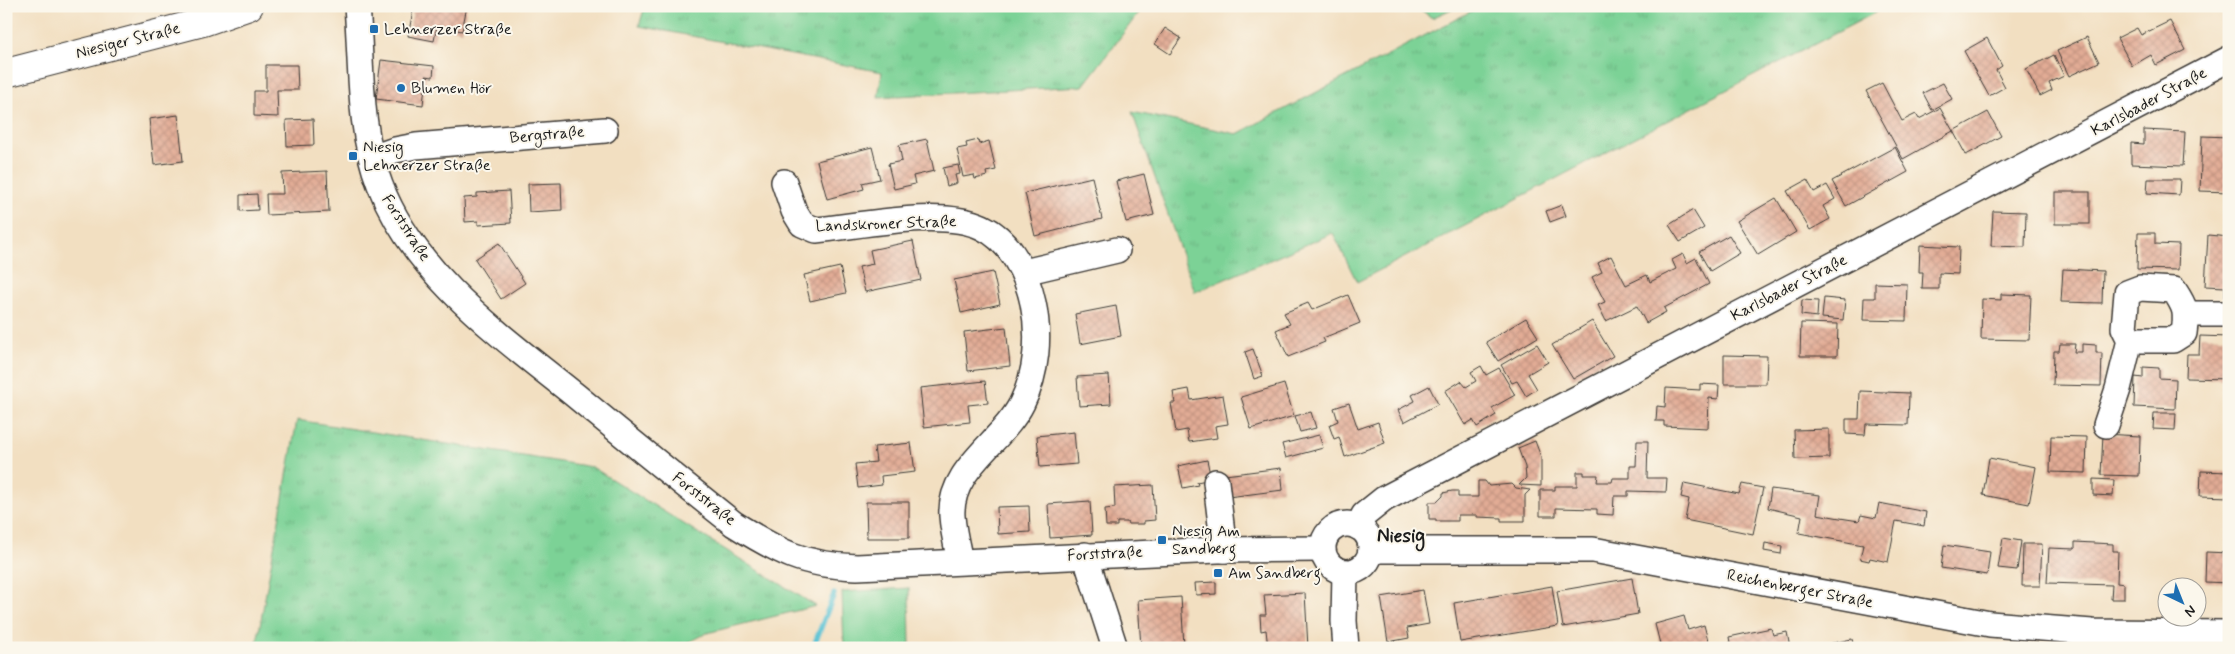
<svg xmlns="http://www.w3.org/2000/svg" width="2235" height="654" viewBox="0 0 2235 654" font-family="Mynerve,sans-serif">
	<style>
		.grass { fill: url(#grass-tufts); stroke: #4c7759 }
		.garden { fill: #7cd296; stroke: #4c7759 }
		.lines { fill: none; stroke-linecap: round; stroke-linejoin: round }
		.stream { stroke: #57c1d3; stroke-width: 5.5 }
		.building { fill: url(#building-cross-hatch) }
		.minor-casing { stroke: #3c3935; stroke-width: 28 }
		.major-casing { stroke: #3c3935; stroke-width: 30 }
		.minor { stroke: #fff; stroke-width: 25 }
		.major { stroke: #fff; stroke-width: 28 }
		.poi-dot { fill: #1f6fb2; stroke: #fbf7ec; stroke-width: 2 }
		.labels { text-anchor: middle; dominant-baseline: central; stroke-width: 4; stroke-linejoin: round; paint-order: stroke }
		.poi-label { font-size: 16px; fill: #1c1c1c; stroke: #fbf7ec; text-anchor: start }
		.street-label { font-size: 16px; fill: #1c1c1c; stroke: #fbf7ec }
		.quarter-label { font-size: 19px; font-weight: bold; fill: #1c1c1c; stroke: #fbf7ec }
	</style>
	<defs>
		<pattern id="grass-tufts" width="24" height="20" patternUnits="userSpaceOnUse" patternTransform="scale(1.25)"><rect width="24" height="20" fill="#7cd296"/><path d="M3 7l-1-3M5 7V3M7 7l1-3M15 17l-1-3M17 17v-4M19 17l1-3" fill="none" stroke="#6bb481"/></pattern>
		<pattern id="building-cross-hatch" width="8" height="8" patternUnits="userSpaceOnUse" patternTransform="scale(1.25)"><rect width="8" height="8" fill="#e2ac95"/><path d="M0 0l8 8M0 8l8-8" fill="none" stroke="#c19380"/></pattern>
	</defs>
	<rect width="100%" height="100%" fill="#fbf7ec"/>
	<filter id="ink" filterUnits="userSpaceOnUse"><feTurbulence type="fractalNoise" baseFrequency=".02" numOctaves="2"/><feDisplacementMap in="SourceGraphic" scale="10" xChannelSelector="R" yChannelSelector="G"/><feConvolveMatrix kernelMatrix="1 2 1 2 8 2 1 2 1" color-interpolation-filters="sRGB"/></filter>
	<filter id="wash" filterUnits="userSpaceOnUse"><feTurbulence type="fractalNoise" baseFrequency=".0096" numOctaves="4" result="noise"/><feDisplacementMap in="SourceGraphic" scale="20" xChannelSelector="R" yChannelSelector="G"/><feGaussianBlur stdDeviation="1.12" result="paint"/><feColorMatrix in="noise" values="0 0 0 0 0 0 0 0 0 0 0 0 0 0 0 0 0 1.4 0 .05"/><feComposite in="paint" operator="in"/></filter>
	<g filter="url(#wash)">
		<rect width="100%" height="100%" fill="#f2dfc1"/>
		<g class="grass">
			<polygon points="645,6 1144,6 1083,86 878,97 882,72 639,26"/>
			<polygon points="1416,6 1458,6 1432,18"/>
			<polygon points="1481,6 1888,6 1357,282 1333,233 1195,292 1132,112 1237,134"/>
			<polygon points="297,420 592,467 816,606 707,633 677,648 256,648"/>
		</g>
		<polygon class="garden" points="909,588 910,648 844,648 842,592"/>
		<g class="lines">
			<polyline class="stream" points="813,648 834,594"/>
		</g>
		<g id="blocks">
			<g class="building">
				<polygon points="112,6 126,6 126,7 113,10"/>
				<polygon points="414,6 467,6 462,31 437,26 434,41 408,36"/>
				<polygon points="2170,21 2185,50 2156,65 2151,55 2132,66 2117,38 2137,28 2141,35"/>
				<polygon points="1165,28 1181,38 1170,54 1155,44"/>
				<polygon points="2087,37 2099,62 2069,76 2057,51"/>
				<polygon points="1987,38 2002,66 1996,70 2005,87 1989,96 1964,51"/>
				<polygon points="2054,55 2064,76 2049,83 2052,90 2040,96 2026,69"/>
				<polygon points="381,60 434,66 433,77 426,76 423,105 376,99"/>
				<polygon points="266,65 297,65 298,90 277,90 278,117 254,116 254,91 266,91"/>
				<polygon points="1882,83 1902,121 1916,114 1919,119 1940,108 1953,131 1903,159 1866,91"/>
				<polygon points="1943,83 1952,99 1932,110 1923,93"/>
				<polygon points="1988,112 2001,136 1966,155 1953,131"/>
				<polygon points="178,115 183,161 154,165 149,119"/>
				<polygon points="313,119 314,145 287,146 286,120"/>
				<polygon points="2144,130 2185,132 2183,166 2131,164 2131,143 2144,144"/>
				<polygon points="2202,136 2229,137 2229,192 2200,191"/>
				<polygon points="927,139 934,171 913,176 915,184 894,189 888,164 902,161 899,145"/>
				<polygon points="978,140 979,144 989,141 996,170 986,172 987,176 975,179 974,175 963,177 957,149 967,147 966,143"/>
				<polygon points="872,147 880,179 862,183 864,189 827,199 817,161"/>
				<polygon points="1895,147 1908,172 1846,206 1832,181"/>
				<polygon points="958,165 960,174 955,175 957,183 947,186 943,168"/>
				<polygon points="327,171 329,212 267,215 266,194 283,194 282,173"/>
				<polygon points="1144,174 1154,215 1126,222 1116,181"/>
				<polygon points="1092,177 1102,219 1035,236 1025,193"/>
				<polygon points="2148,179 2180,179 2179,195 2147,193"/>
				<polygon points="1807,180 1814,192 1827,185 1835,199 1823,206 1830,219 1810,230 1787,191"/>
				<polygon points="561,183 562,210 529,212 528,184"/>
				<polygon points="509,191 511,223 478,225 478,221 465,222 464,198 477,197 477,193"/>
				<rect x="2055" y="192" width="35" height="32"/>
				<polygon points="257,194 258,210 240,211 240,195"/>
				<polygon points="1776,198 1796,232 1758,255 1737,221"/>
				<polygon points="1562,205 1566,216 1550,222 1546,211"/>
				<polygon points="1693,210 1704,228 1680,242 1669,225"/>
				<polygon points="1993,211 2026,212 2025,247 1991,246"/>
				<polygon points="2138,233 2155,233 2155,244 2179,245 2178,270 2137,269"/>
				<polygon points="1729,235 1740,253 1710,271 1699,252"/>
				<polygon points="2208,235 2229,237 2229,304 2225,304 2225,287 2205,286"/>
				<polygon points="913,241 921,280 865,292 859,267 873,264 870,250"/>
				<polygon points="499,243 525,283 501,299 475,259"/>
				<polygon points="1920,245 1959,247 1958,274 1939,273 1939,289 1922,289 1923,272 1919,272"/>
				<polygon points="1683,254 1687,263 1696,258 1709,284 1664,308 1666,312 1646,323 1637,306 1606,321 1598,305 1605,302 1592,277 1602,272 1598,263 1611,256 1626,285 1647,275 1650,282 1676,269 1672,260"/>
				<polygon points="840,267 846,293 810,301 804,275"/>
				<polygon points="2063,269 2103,271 2102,303 2061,302"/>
				<polygon points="993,272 1000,304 961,313 954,280"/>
				<polygon points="1875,283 1907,284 1906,321 1863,320 1864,298 1875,298"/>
				<polygon points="2001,294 2031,295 2029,340 1981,339 1982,299 2001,300"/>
				<polygon points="1348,295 1360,323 1323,338 1325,342 1288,357 1276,330 1290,324 1284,313 1308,303 1312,310"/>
				<polygon points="1824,298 1845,300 1843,320 1822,318"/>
				<polygon points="1802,300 1818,301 1817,317 1801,315"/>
				<polygon points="1116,306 1121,336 1080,344 1075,314"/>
				<polygon points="1526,318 1538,337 1498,361 1486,342"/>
				<polygon points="1592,321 1613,356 1573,379 1552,345"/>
				<polygon points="1801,323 1838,324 1837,356 1800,356"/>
				<polygon points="1006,327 1010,366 968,371 964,332"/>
				<polygon points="2200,336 2229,337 2229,379 2186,378 2187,354 2199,354"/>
				<polygon points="1537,344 1548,362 1528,374 1537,389 1526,396 1517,381 1512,383 1501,365"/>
				<polygon points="2060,344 2075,344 2074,352 2082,352 2082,344 2096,345 2096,353 2102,353 2101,386 2053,385 2054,351 2059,351"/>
				<polygon points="1253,349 1263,376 1254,379 1245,352"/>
				<polygon points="1724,355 1767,356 1766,384 1724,384"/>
				<polygon points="1481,366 1486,375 1499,368 1515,395 1492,408 1496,415 1477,427 1473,420 1465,425 1445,391 1461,381 1466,387 1476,381 1471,372"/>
				<polygon points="2143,367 2159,368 2159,378 2176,379 2175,409 2134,407 2135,377 2143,378"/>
				<polygon points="1109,375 1111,404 1079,406 1077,377"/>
				<polygon points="985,381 988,403 968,405 970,422 924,427 920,388"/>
				<polygon points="1284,384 1294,416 1251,429 1241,397"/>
				<polygon points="1700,384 1719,385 1718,399 1709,398 1708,428 1664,426 1664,421 1656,421 1657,406 1665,407 1666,388 1700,390"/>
				<polygon points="1429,386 1438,404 1404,422 1398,410 1415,401 1412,395"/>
				<polygon points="1189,389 1191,400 1223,395 1228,424 1215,426 1217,438 1189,442 1187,430 1176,432 1171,403 1175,403 1173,392"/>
				<polygon points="1860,391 1909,393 1908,425 1866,424 1865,435 1846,434 1846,419 1859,419"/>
				<polygon points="1349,403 1358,429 1378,422 1385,443 1345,457 1339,437 1334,439 1329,425 1338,421 1334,408"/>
				<polygon points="1311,412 1316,428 1300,432 1295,416"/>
				<polygon points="2154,413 2176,413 2175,430 2153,429"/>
				<polygon points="1829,429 1829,458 1795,459 1794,430"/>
				<polygon points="1074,432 1077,464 1040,467 1037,436"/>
				<polygon points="2103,434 2140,436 2139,476 2101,475"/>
				<polygon points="1319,435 1323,448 1286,458 1282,444"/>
				<polygon points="2051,436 2087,437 2086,473 2050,472"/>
				<polygon points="1535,441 1541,457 1541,486 1519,485 1526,478 1525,467 1518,448"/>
				<polygon points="1637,441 1648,441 1647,478 1667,478 1666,492 1628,491 1628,496 1614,496 1613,515 1597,514 1597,509 1556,508 1556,516 1540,516 1540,490 1555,490 1555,486 1577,486 1577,472 1584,472 1584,475 1598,475 1597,482 1612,482 1613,478 1630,478 1630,466 1636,466"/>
				<polygon points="911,443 915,472 881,476 882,485 858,488 855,464 876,462 874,447"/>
				<polygon points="1989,458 2036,467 2029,504 1983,495"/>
				<polygon points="1207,460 1211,479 1197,482 1198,485 1183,488 1178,466"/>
				<polygon points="1281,468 1283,490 1228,497 1225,475"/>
				<polygon points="2201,471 2229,472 2229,497 2200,496"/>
				<polygon points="2093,479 2114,480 2113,496 2093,495"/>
				<polygon points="1478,481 1485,481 1489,486 1512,484 1516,488 1530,490 1525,495 1525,521 1501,521 1501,518 1477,517 1477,515 1458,515 1458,521 1436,521 1436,519 1429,519 1429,502 1437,502 1443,496 1443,493 1452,491 1458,491 1458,497 1478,497"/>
				<polygon points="1684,483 1739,494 1742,484 1763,488 1753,534 1685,520 1689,499 1681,497"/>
				<polygon points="1153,485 1155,520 1144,521 1144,524 1128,524 1127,522 1117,522 1117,526 1106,526 1105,509 1115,508 1114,487"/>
				<polygon points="1771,489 1820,495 1817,514 1840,518 1859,521 1861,515 1876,518 1879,503 1926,512 1924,526 1896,521 1888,562 1870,558 1869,561 1860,559 1863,545 1799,533 1802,516 1768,508"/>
				<polygon points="1090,501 1092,535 1050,538 1048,504"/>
				<polygon points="866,502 909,502 909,538 867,538"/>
				<polygon points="1029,506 1030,532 998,534 997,507"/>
				<polygon points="2003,538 2021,541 2017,570 1998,568"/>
				<polygon points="2075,542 2113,544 2113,551 2118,551 2117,583 2124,584 2124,599 2111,599 2112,585 2047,583 2049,548 2075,549"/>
				<polygon points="1765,543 1782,546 1781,554 1764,551"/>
				<polygon points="2023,544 2042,544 2040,586 2022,586"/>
				<polygon points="1944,545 1990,552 1987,575 1941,568"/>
				<polygon points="2206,552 2229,553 2229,583 2205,582"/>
				<polygon points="1632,578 1638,614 1563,627 1557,591"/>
				<polygon points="1216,582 1216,594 1196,595 1195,583"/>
				<polygon points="1552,586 1558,626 1460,642 1454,603"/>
				<polygon points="1423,590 1429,624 1407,628 1409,638 1388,642 1381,597"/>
				<polygon points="1305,593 1308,648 1268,648 1266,630 1261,631 1260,615 1266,615 1264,595"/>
				<polygon points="1181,597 1184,646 1192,645 1192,648 1141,648 1138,600"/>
				<polygon points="1684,616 1688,630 1704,625 1710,648 1661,648 1655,624"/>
				<polygon points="1771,628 1773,635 1787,632 1790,648 1731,648 1729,637"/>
				<polygon points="1852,639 1854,648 1814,648 1814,647"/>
				<polygon points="1913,644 1940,646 1940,648 1913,648"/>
			</g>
		</g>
	</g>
	<g filter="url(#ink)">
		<use href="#blocks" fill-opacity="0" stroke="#3c3935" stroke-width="1"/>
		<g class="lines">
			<defs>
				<g id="minor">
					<path d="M357 6C362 65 358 129 380 185 415 276 503 337 576 396 628 439 681 482 734 524 779 552 802 565 857 567L1218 550 1322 549"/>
					<polyline points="372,158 395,150 416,146 605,130"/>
					<path d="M784 182 794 211 802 224 816 230C860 226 942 208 982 227 1010 240 1027 274 1033 303 1040 335 1037 373 1022 403 1003 442 949 468 952 516 953 531 957 547 960 561"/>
					<polyline points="1024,272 1117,250"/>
					<path d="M2140 288 2174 290C2186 308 2187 312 2184 333L2173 340H2130L2124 328 2127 293Z"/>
					<polyline points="2187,314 2229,314"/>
					<polyline points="2106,425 2118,389 2130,340"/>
					<polyline points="1216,482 1224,550"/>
					<circle cx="1347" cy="548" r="24"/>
					<polyline points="1358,527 1364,515 1384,499 2229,59"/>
					<polyline points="1371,550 1593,550 1990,624 2092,632 2229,633"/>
					<polyline points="1085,555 1115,648"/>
					<polyline points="1345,572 1344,621 1346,648"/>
				</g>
				<polyline id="major" points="6,73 203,22 249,6"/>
			</defs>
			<use href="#minor" class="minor-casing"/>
			<use href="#major" class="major-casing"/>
			<use href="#minor" class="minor"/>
			<use href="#major" class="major"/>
		</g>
	</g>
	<g class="poi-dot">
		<rect x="369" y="24" width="10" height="10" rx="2.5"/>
		<circle cx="401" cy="88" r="5"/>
		<rect x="348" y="151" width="10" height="10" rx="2.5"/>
		<rect x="1157" y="535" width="10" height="10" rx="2.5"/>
		<rect x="1213" y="568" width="10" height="10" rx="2.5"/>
	</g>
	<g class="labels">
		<g class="poi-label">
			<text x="384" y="29">Lehnerzer Straße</text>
			<text x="411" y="88">Blumen Hör</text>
			<text x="363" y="147">Niesig<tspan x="363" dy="18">Lehnerzer Straße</tspan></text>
			<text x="1172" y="531">Niesig Am<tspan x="1172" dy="18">Sandberg</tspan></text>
			<text x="1228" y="573">Am Sandberg</text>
		</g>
		<g class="street-label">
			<text transform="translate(128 41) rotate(-14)">Niesiger Straße</text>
			<text transform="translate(2149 102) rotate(-28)">Karlsbader Straße</text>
			<text transform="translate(547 135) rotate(-5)">Bergstraße</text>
			<text transform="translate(886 224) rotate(-2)">Landskroner Straße</text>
			<text transform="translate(406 228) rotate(57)">Forststraße</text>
			<text transform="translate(1789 288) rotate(-27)">Karlsbader Straße</text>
			<text transform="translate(704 499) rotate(38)">Forststraße</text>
			<text transform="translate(1105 554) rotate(-3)">Forststraße</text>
			<text transform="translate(1800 589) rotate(11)">Reichenberger Straße</text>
		</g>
		<g class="quarter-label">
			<text x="1401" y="536">Niesig</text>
		</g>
	</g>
	<rect width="2235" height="654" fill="none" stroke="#fbf7ec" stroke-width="25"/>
	<g transform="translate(2182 602) rotate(137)"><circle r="24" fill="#fbf7ec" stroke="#a29f99"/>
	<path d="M0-4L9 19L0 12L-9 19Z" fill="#1f6fb2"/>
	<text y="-8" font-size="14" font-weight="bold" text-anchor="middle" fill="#1c1c1c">N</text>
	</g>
</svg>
